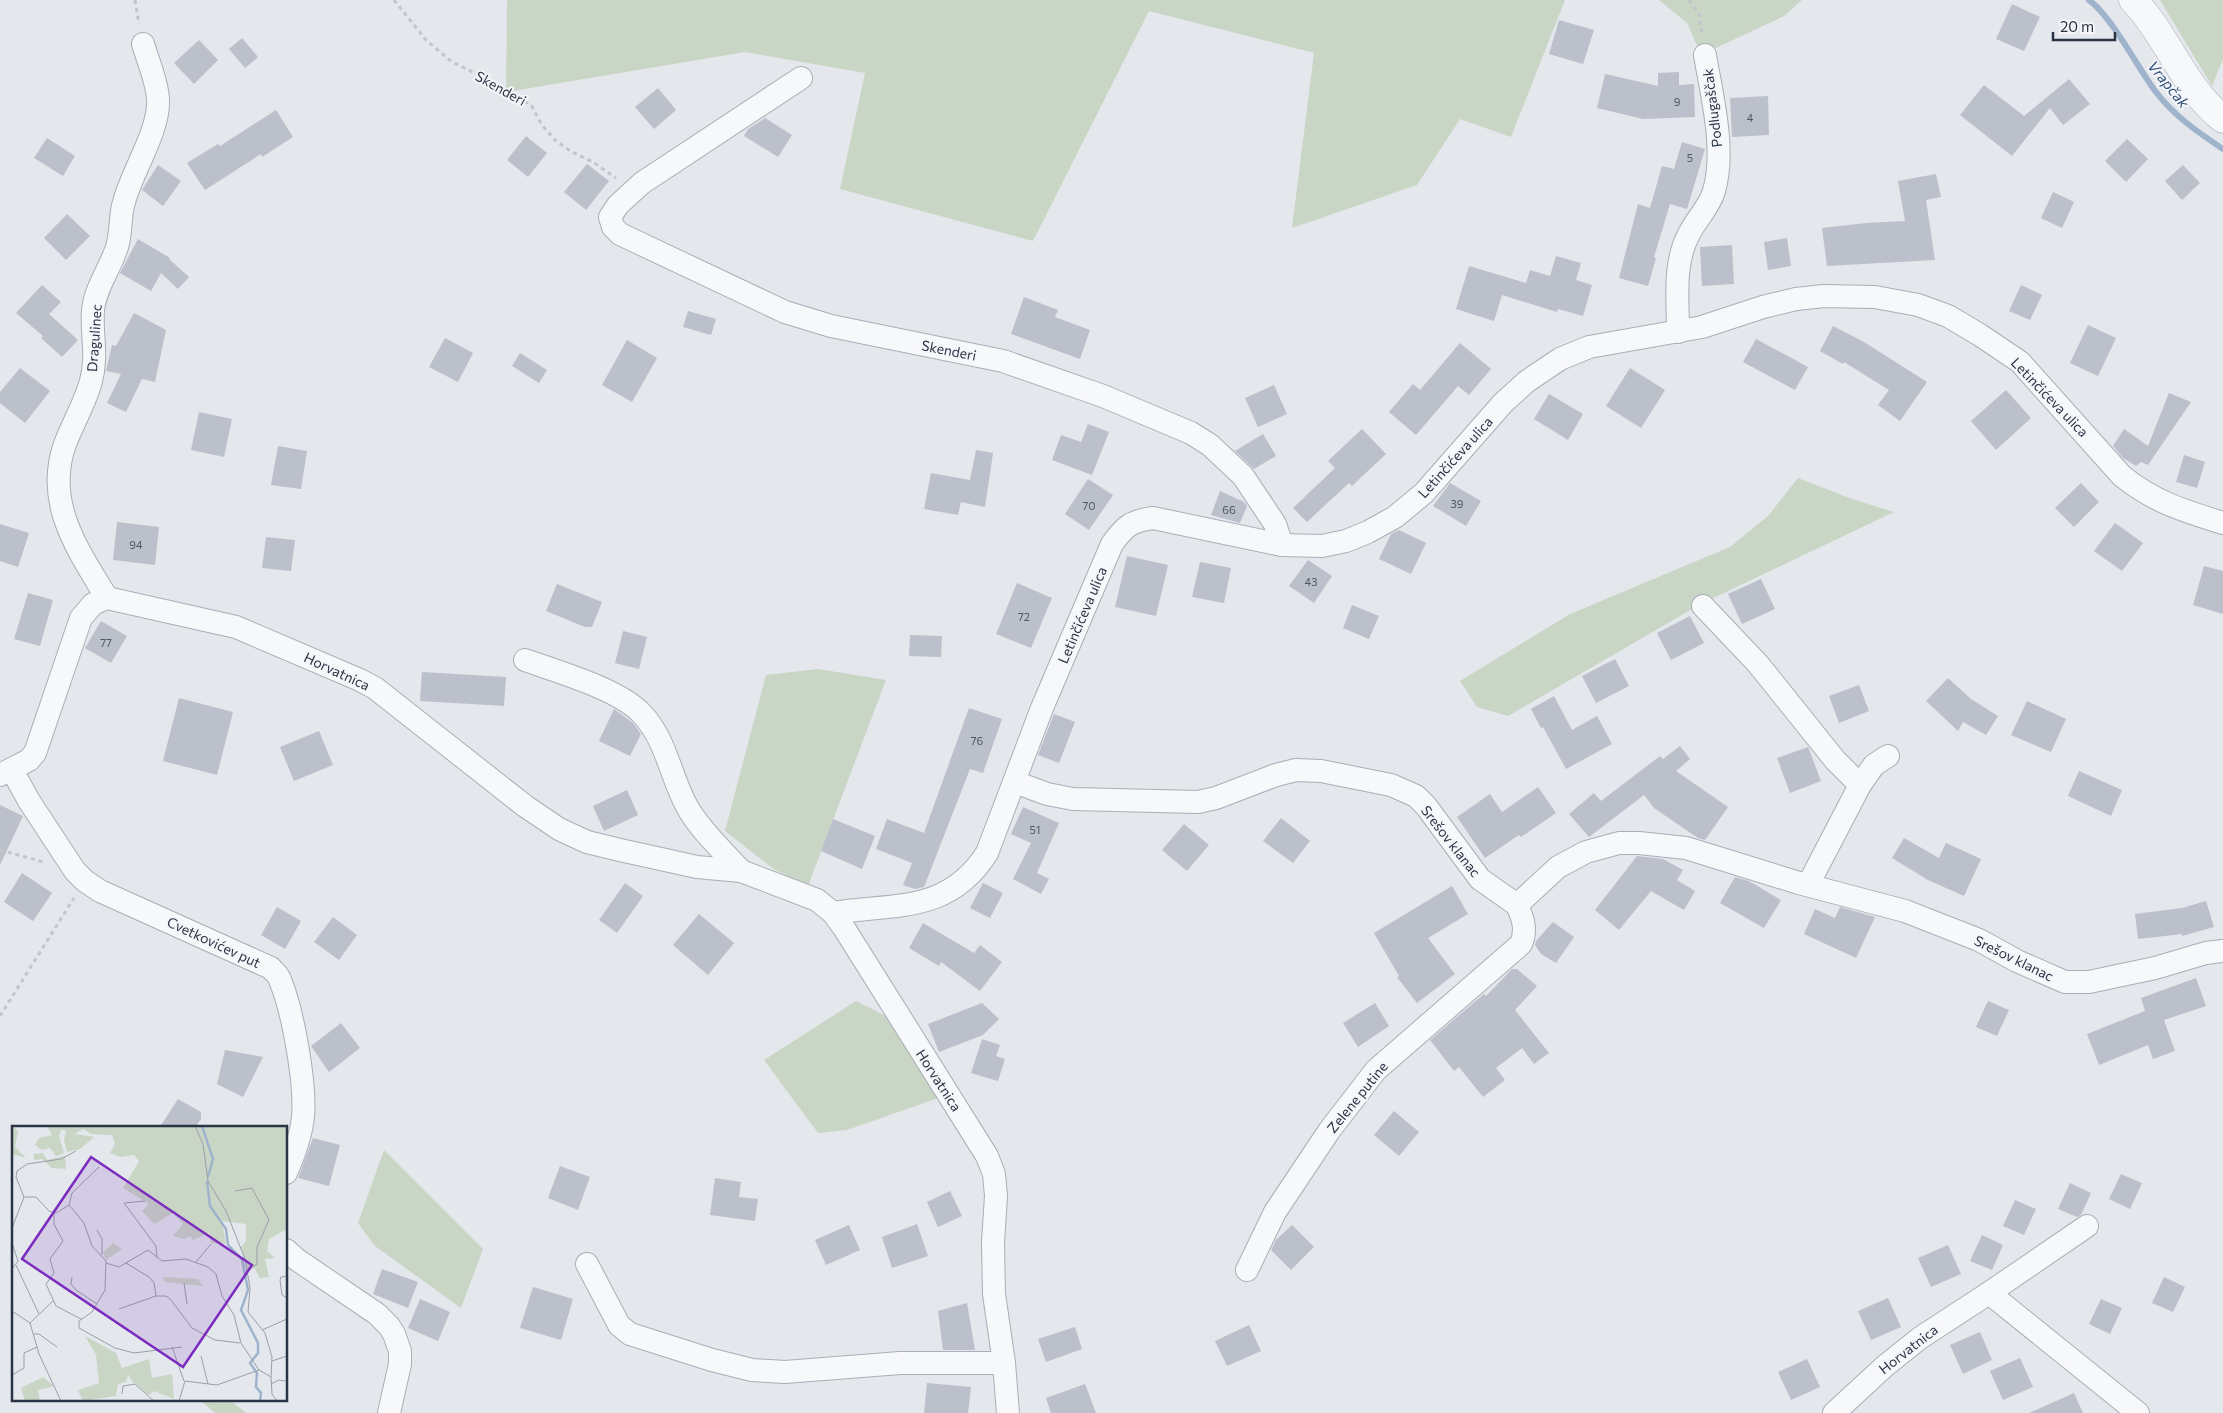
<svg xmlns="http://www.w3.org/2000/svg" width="2223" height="1413" viewBox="0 0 2223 1413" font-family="Commissioner,sans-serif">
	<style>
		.green { fill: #c9d6c5 }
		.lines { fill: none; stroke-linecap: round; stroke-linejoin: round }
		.stream { stroke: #9fb4cc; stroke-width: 6 }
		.building { fill: #bbc0ca }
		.minor-casing { stroke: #a9aeb7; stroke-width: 24 }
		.tertiary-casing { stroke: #a9aeb7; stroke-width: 29 }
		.path { stroke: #c2c5cb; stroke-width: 3; stroke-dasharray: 4 4; stroke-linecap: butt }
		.minor { stroke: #f7f8fa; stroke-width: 22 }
		.tertiary { stroke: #f7f8fa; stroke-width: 28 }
		.labels { text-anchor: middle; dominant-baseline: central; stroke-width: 4; stroke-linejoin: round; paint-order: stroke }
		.number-label { font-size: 11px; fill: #4f5766 }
		.street-label { font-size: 14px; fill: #2b3445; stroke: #f4f6f9 }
		.water-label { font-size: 15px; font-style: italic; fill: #34527a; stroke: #f4f6f9 }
		.inset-river { fill: none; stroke: #9fb4cc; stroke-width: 2.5 }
		.inset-road { fill: none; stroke: #9a9fa9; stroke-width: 1 }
		.view { fill: #7b2cbf; fill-opacity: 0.15; stroke: #7b2cbf; stroke-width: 2.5 }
		.inset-edge { fill: none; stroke: #2b3445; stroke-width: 2.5 }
	</style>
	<rect width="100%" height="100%" fill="#e4e7ec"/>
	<g class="green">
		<polygon points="507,0 1565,0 1511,137 1460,119 1417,185 1292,228 1314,53 1149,11 1033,241 840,189 865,73 745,52 506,92"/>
		<polygon points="1659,0 1802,0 1784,16 1701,55 1687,23"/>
		<polygon points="2160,0 2223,0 2223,59 2212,86"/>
		<polygon points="1798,478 1852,499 1894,512 1699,605 1508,716 1477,707 1460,681 1570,614 1730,547 1768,516"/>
		<polygon points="818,669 886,680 808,886 775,870 725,831 766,675"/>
		<polygon points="856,1001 888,1017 941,1097 847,1130 818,1133 764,1060"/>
		<polygon points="384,1150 483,1249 461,1308 375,1246 358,1223"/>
		<polygon points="199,1399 229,1399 246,1413 215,1413"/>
	</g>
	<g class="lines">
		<path class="stream" d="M2089 0C2113 18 2137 67 2156 92 2174 116 2199 133 2223 149"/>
	</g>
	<g class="building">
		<polygon points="2012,4 2040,17 2024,51 1996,39"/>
		<polygon points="1559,20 1594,30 1583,64 1549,54"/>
		<polygon points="242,38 258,57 245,68 229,49"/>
		<polygon points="199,40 218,60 194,84 174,63"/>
		<polygon points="1679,72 1679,85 1694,84 1695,117 1643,119 1597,108 1605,74 1658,86 1658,73"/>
		<polygon points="2069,79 2090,104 2063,125 2050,108 2012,156 1960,115 1984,85 2024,116"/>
		<polygon points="658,88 676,110 654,129 635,107"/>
		<polygon points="1768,96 1769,135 1732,137 1730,98"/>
		<polygon points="276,110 293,137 262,157 261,154 205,190 187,163 218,144 220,146"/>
		<polygon points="765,118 792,135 778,157 744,136 748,129"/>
		<polygon points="526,136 547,153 528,177 507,160"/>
		<polygon points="47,138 75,156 63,176 34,158"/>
		<polygon points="2127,139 2148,159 2126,182 2105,161"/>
		<polygon points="1682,142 1705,149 1687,209 1670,204 1654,257 1656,258 1648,286 1619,278 1638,204 1650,208 1662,166 1674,169"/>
		<polygon points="587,164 609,181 586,210 564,192"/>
		<polygon points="158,165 181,181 163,206 142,190"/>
		<polygon points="2183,165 2200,183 2182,200 2165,181"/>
		<polygon points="1936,174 1941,197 1926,200 1935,260 1827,266 1822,228 1866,223 1905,221 1898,181"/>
		<polygon points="2053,192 2074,202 2062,228 2041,218"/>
		<polygon points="67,214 90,236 66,260 44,238"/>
		<polygon points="1787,238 1791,266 1768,270 1764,242"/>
		<polygon points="138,239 170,258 169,259 189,277 178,289 161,273 151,291 120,273"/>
		<polygon points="1732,245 1734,284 1702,286 1700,247"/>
		<polygon points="1556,256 1581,263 1576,280 1592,285 1583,316 1558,309 1557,312 1502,295 1494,321 1456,309 1469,266 1526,283 1530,270 1550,276"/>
		<polygon points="42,285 61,302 49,314 78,340 62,357 41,338 43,336 16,313"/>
		<polygon points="2021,285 2042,295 2030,320 2009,311"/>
		<polygon points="1024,297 1058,310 1055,317 1090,330 1080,359 1011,334"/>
		<polygon points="688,311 716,319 711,335 683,327"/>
		<polygon points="134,313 166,330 155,382 142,379 126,412 107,403 121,374 106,371 112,345 116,346"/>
		<polygon points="2088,325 2116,338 2098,376 2070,363"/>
		<polygon points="1833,326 1864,342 1927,382 1900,421 1878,405 1889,390 1844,362 1843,364 1820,351"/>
		<polygon points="445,338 473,353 458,382 429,367"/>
		<polygon points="1756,339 1808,367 1795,390 1743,362"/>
		<polygon points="627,340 657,358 632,402 602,385"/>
		<polygon points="1460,343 1491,369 1469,395 1458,386 1416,435 1389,412 1413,384 1420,390"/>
		<polygon points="520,353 547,370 539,383 512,366"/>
		<polygon points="20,368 50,391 25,423 0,403 0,392"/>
		<polygon points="1630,368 1665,390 1641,428 1606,406"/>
		<polygon points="1274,385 1287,414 1258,427 1245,398"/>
		<polygon points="2006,390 2031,418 1996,450 1971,421"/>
		<polygon points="2169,393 2191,402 2148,465 2141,462 2136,466 2123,458 2113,446 2124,429 2148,446"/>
		<polygon points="1549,394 1583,414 1568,440 1534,419"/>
		<polygon points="199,412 232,419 224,457 191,450"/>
		<polygon points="1088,424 1109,432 1092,475 1052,460 1061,435 1081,442"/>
		<polygon points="1362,429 1386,454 1352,486 1349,483 1307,522 1293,508 1335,468 1328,461"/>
		<polygon points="1263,434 1276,456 1254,469 1235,451"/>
		<polygon points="278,446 307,451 301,489 271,485"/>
		<polygon points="976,450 993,453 985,507 961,502 958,515 924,509 931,473 970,480"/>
		<polygon points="2184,455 2205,462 2197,488 2176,482"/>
		<polygon points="1088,479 1113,495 1089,530 1065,514"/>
		<polygon points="1450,483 1481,501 1466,526 1433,506"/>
		<polygon points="2081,483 2099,502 2074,527 2055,508"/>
		<polygon points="1220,491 1244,502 1247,506 1240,523 1211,515"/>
		<polygon points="117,522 159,527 155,565 113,560"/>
		<polygon points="2115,523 2143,543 2122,571 2094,551"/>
		<polygon points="0,524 29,533 18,567 0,561"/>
		<polygon points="1399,530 1426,543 1411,574 1379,559 1391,534"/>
		<polygon points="266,537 295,540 291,571 262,568"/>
		<polygon points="1127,556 1168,565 1156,616 1115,607"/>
		<polygon points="1308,560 1332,576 1314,603 1289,586"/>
		<polygon points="1200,562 1231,568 1224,603 1192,597"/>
		<polygon points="2204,566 2223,571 2223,614 2193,605"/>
		<polygon points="1761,579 1775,609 1742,624 1728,594"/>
		<polygon points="1017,583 1052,598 1031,648 996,634"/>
		<polygon points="557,584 602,602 592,627 585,627 546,611"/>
		<polygon points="28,593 53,600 40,646 14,639"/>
		<polygon points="1352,605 1379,616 1369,639 1343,628"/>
		<polygon points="1690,616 1704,643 1671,660 1657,633"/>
		<polygon points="101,621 127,636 111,663 85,648"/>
		<polygon points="623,631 647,637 639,669 615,663"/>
		<polygon points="910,635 942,636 941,657 909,656"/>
		<polygon points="1615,659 1629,686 1596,703 1582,676"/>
		<polygon points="422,672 506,677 504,706 420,701"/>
		<polygon points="1948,678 1971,699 1998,716 1986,735 1963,722 1958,731 1926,701"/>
		<polygon points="1859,685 1869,711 1839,723 1829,696"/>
		<polygon points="1554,696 1572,730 1597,716 1612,744 1566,769 1543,727 1541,728 1531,709"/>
		<polygon points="179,698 233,712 217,775 163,761"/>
		<polygon points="2027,701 2066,719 2051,752 2011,735"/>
		<polygon points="969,708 1002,719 983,773 970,769 924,887 915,889 903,885 912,863 876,849 887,819 924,833"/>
		<polygon points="614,709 633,723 641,734 630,756 599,741"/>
		<polygon points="1054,714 1075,722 1059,763 1038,755"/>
		<polygon points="319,731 333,765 294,781 280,747"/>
		<polygon points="1680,746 1690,759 1676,771 1728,807 1705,840 1698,838 1654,808 1644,795 1589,837 1569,814 1594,793 1601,801 1660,756 1663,759"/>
		<polygon points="1808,747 1821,781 1790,793 1777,758"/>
		<polygon points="2079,771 2122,790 2111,816 2068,796"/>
		<polygon points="1538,787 1556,813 1521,837 1519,835 1485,858 1457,817 1490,794 1502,812"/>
		<polygon points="627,790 638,815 604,831 593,806"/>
		<polygon points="0,805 23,816 0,865"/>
		<polygon points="1023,807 1059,823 1037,873 1049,879 1041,894 1013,879 1031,843 1011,834"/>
		<polygon points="1281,818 1310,841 1293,863 1263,841"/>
		<polygon points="833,819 875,836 862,869 821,851"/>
		<polygon points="1184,824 1209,845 1187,871 1162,850"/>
		<polygon points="1904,838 1939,858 1946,843 1981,859 1964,896 1928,880 1892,858"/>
		<polygon points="1637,856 1663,859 1683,870 1677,880 1695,891 1684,910 1651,891 1619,930 1595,910"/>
		<polygon points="22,873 52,893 33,921 4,902"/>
		<polygon points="1735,877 1749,881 1781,900 1764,928 1720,903"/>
		<polygon points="625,883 643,896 617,933 599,920"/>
		<polygon points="983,883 1003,893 990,918 970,908"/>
		<polygon points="1452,886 1468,914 1428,938 1455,974 1417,1003 1397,977 1399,976 1374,933"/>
		<polygon points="2206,901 2214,927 2182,936 2182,934 2138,939 2135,914 2182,908"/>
		<polygon points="277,907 301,921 285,949 261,935"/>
		<polygon points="1840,907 1875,917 1856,958 1804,934 1815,909 1835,918"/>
		<polygon points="699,914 734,943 708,975 673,945"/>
		<polygon points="333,917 357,935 339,960 314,942"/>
		<polygon points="1553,922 1574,937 1556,963 1541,954 1535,945 1536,941"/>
		<polygon points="923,923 974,953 980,945 1002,962 980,991 941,962 939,966 909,948"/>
		<polygon points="1512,969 1517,969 1537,986 1515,1010 1549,1053 1534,1064 1522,1048 1496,1068 1505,1080 1483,1097 1459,1067 1454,1071 1430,1040 1484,994 1486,996"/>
		<polygon points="2196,978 2206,1006 2164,1020 2175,1051 2153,1059 2148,1045 2099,1065 2087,1034 2145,1011 2141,998"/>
		<polygon points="1988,1001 2009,1010 1997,1036 1976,1027"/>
		<polygon points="982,1003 999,1019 983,1035 939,1052 928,1024"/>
		<polygon points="1375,1003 1389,1026 1358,1047 1343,1023"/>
		<polygon points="341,1023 360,1048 329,1072 311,1046"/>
		<polygon points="982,1039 1000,1045 996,1056 1005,1059 998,1081 971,1073"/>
		<polygon points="225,1050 263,1057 243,1097 217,1084"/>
		<polygon points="178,1099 201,1112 201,1119 195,1127 160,1127"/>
		<polygon points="1394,1111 1419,1132 1399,1156 1374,1135"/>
		<polygon points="313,1138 340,1145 329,1186 298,1178"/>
		<polygon points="560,1166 590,1177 578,1210 548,1198"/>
		<polygon points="2121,1174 2142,1183 2130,1209 2109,1199"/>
		<polygon points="715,1178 741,1182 739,1197 758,1199 755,1221 710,1215"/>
		<polygon points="2070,1183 2091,1193 2081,1215 2077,1217 2058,1209"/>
		<polygon points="950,1191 962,1216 938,1227 927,1202"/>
		<polygon points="2015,1200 2036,1209 2024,1235 2003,1226"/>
		<polygon points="917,1224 928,1256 892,1268 882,1237"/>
		<polygon points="849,1225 860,1250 826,1265 815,1240"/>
		<polygon points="1292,1225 1314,1247 1291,1270 1271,1250 1276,1240"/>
		<polygon points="1982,1235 2003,1245 1992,1270 1970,1261"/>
		<polygon points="1948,1245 1961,1274 1931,1287 1918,1258"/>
		<polygon points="382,1269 418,1282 408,1308 373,1294"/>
		<polygon points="2164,1277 2185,1287 2173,1312 2152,1303"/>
		<polygon points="533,1287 573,1299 561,1340 520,1328"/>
		<polygon points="1888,1298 1901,1327 1871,1340 1858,1311"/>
		<polygon points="420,1299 450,1312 438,1341 408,1328"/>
		<polygon points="2101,1299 2122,1308 2110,1334 2089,1324"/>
		<polygon points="967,1303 975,1350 943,1350 938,1311"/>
		<polygon points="1249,1325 1261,1351 1227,1366 1215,1341"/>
		<polygon points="1075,1327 1082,1349 1046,1362 1038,1339"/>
		<polygon points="1980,1332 1992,1360 1963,1374 1950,1345"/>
		<polygon points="2020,1358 2033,1387 2003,1400 1990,1371"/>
		<polygon points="1807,1359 1820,1387 1791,1400 1778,1372"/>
		<polygon points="927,1383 971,1387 968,1413 924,1413"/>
		<polygon points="1085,1384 1096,1413 1051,1413 1046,1398"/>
		<polygon points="2074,1393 2083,1413 2029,1413"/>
	</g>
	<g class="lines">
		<defs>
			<g id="minor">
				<polyline points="801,78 642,183 618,205 610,217 613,227 620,234 785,312 831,326 1003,361 1103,396 1191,433 1210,445 1243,476 1275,524 1282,545"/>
				<path d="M1678 332C1678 300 1673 263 1689 234 1696 219 1709 208 1714 191 1726 150 1712 97 1705 55"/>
				<path d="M107 598C78 550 44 503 65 444 73 423 85 403 91 381 98 355 91 334 93 310 95 289 109 270 116 250 122 235 119 218 124 202 132 171 160 130 158 99 157 81 148 61 143 44"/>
				<polyline points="1703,606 1758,664 1835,760 1860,785"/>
				<path d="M525 660C558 672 619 689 642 714 667 740 671 780 689 810 702 832 724 852 741 871"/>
				<path d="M12 770 29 801 75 871 85 881 100 891 271 968C274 972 279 975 280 980 293 1011 306 1084 303 1117 301 1136 294 1155 286 1173"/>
				<polyline points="0,775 29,760 35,753 81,618 93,604 107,598 236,627 360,680 375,688 525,806 559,829 587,842 620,850 697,867 741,871 817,900 833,913 844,928 987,1156 994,1174 996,1196 993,1242 994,1294 1004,1363 1008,1413"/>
				<polyline points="1015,782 1047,794 1073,799 1198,802 1216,798 1276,775 1296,770 1321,771 1391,785 1416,796 1426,806 1480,879 1517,905 1558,867 1586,852 1619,843 1639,843 1686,848 1799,883 1905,911 1979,940 2017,961 2065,982 2089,982 2155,968 2206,953 2223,951"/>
				<polyline points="1808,885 1860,785 1874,765 1888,756"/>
				<path d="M833 913C895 903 948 914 987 853L1042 708 1112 544C1125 526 1131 521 1153 518L1282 545 1322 546 1346 541 1368 532 1395 517 1424 493 1503 403 1526 382 1560 359 1589 347 1702 327 1763 307 1796 299 1824 296 1875 297 1918 305 1948 316 1980 335 2020 362 2122 476C2154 502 2184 511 2223 523"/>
				<polyline points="286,1250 296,1259 377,1314 389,1326 394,1334 400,1351 400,1364 389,1413"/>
				<polyline points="587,1264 619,1325 630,1334 712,1360 752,1370 785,1372 900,1363 1004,1363"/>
				<path d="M1247 1270 1275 1212 1329 1131 1376 1070 1521 944C1527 930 1523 918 1517 905"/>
				<polyline points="1989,1293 2138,1413"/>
				<polyline points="1834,1413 1885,1366 1920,1338 1989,1293 2087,1226"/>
			</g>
			<path id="tertiary" d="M2133 0C2168 36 2184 89 2223 119"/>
		</defs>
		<use href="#minor" class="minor-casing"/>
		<use href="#tertiary" class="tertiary-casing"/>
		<g class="path">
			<polyline points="135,0 139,24"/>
			<polyline points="394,0 426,40 452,62 493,82 531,105 542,125 556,141 572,152 593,162 616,178"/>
			<polyline points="1689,0 1699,14 1702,34"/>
			<polyline points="0,850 43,862"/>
			<polyline points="0,1016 74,898"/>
		</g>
		<use href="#minor" class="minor"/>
		<use href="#tertiary" class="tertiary"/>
	</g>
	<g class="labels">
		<g class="number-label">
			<text x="1677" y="101">9</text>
			<text x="1750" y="117">4</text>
			<text x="1690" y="157">5</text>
			<text x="1457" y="503">39</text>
			<text x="1089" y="505">70</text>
			<text x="1229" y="509">66</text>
			<text x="136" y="544">94</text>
			<text x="1311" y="581">43</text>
			<text x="1024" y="616">72</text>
			<text x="106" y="642">77</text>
			<text x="977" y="740">76</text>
			<text x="1035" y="829">51</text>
		</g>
		<g class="street-label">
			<text transform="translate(501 88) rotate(29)">Skenderi</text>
			<text transform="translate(1712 108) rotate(-97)">Podlugaščak</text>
			<text transform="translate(94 338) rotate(-86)">Dragulinec</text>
			<text transform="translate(949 350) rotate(11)">Skenderi</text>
			<text transform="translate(2050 397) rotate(46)">Letinčićeva ulica</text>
			<text transform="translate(1455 457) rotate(-48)">Letinčićeva ulica</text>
			<text transform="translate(1082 615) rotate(-67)">Letinčićeva ulica</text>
			<text transform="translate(337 671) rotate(25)">Horvatnica</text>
			<text transform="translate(1451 841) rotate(52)">Srešov klanac</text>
			<text transform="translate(214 942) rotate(25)">Cvetkovićev put</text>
			<text transform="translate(2014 958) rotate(26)">Srešov klanac</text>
			<text transform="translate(939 1080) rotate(57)">Horvatnica</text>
			<text transform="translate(1357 1097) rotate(-51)">Zelene putine</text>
			<text transform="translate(1908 1349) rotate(-38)">Horvatnica</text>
		</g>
		<g class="water-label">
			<text transform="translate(2169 84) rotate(51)">Vrapčak</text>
		</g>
	</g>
	<g transform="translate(12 1126)">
		<rect width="275" height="275" fill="#e4e7ec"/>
		<path d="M0 0 6 5 3 21 14 32 0 28ZM35 0H275V103L257 113 255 125 263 132 253 133 257 151 248 152 241 140 235 145 229 121 234 115V98L210 95 214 118 199 117 197 107 181 114 178 110 172 113 161 110 171 98 161 87 142 98 130 85 137 78 111 62 127 35 122 29 108 31 98 27 103 18 100 9 79 8 71 3 63 8 82 11 68 23 55 26 52 14 54 4H49L47 10 52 27 44 30 38 22 30 24 23 19 27 12 40 9ZM31 27 35 34 53 30 54 43 40 42 30 33 22 34V28ZM101 117 110 123 94 134 91 126ZM151 151 186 153 191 160 153 156ZM73 210 104 227 110 242 137 233 140 252 160 248 162 273 142 265 137 269 119 254 116 248 114 256 106 258 104 270 71 275 66 264 87 257 84 229ZM31 251 42 260 26 264 28 275H13L9 262Z" fill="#c9d6c5"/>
		<path class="inset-river" d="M190 0 201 33 196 51M195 55 198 80 214 103 216 119 230 133 236 164 229 184 246 217V227L238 237 245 247 244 261 249 267 248 275"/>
		<path class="inset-road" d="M183 0 191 18 196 55 214 85 233 133 238 162 236 186 253 207 260 231 259 251M64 25 49 33 15 38 5 45 4 51 12 71H24L37 85 44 87 57 79 72 97 80 120 94 135 93 164 80 186 67 195V202L103 222 122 227 170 221M223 65 240 62 257 94 245 121V138L233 147M133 75 112 77 144 120 145 132M57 79 60 67 87 41M42 87V98L51 115 38 133 42 147 34 158 44 180 69 193M0 102 12 71M85 104 90 113V129M0 117 6 135 0 143M184 136 199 118M94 137 107 141 136 124 150 135 174 133 196 141 204 148 210 170 222 189 229 217 247 244M114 137 137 151 142 157 144 170H154L159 174 180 202 203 214 228 217M4 139 27 188M275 150 269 151 268 154 270 169 275 172M60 151 59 158 64 164 85 178M172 157 175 178M107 183 144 170M0 185 18 197 27 228 49 275M18 197 41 175M250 204 275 193M22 208H27L45 221M160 221 172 255M189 230 196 258M260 235 275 230M0 249 12 242V227L25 221M259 251 260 268 265 275M173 255 205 259 247 244 259 251M259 258 267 254 273 255M110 268 111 260 123 258 142 275M167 275 173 255"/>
		<path class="view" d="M79 31 240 139 171 241 10 133Z"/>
		<rect width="275" height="275" class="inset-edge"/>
	</g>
	<path d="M2053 32v8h62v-8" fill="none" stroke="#2b3445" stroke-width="2.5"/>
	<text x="2060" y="32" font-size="15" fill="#2b3445" stroke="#f4f6f9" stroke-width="4" paint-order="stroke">20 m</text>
</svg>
